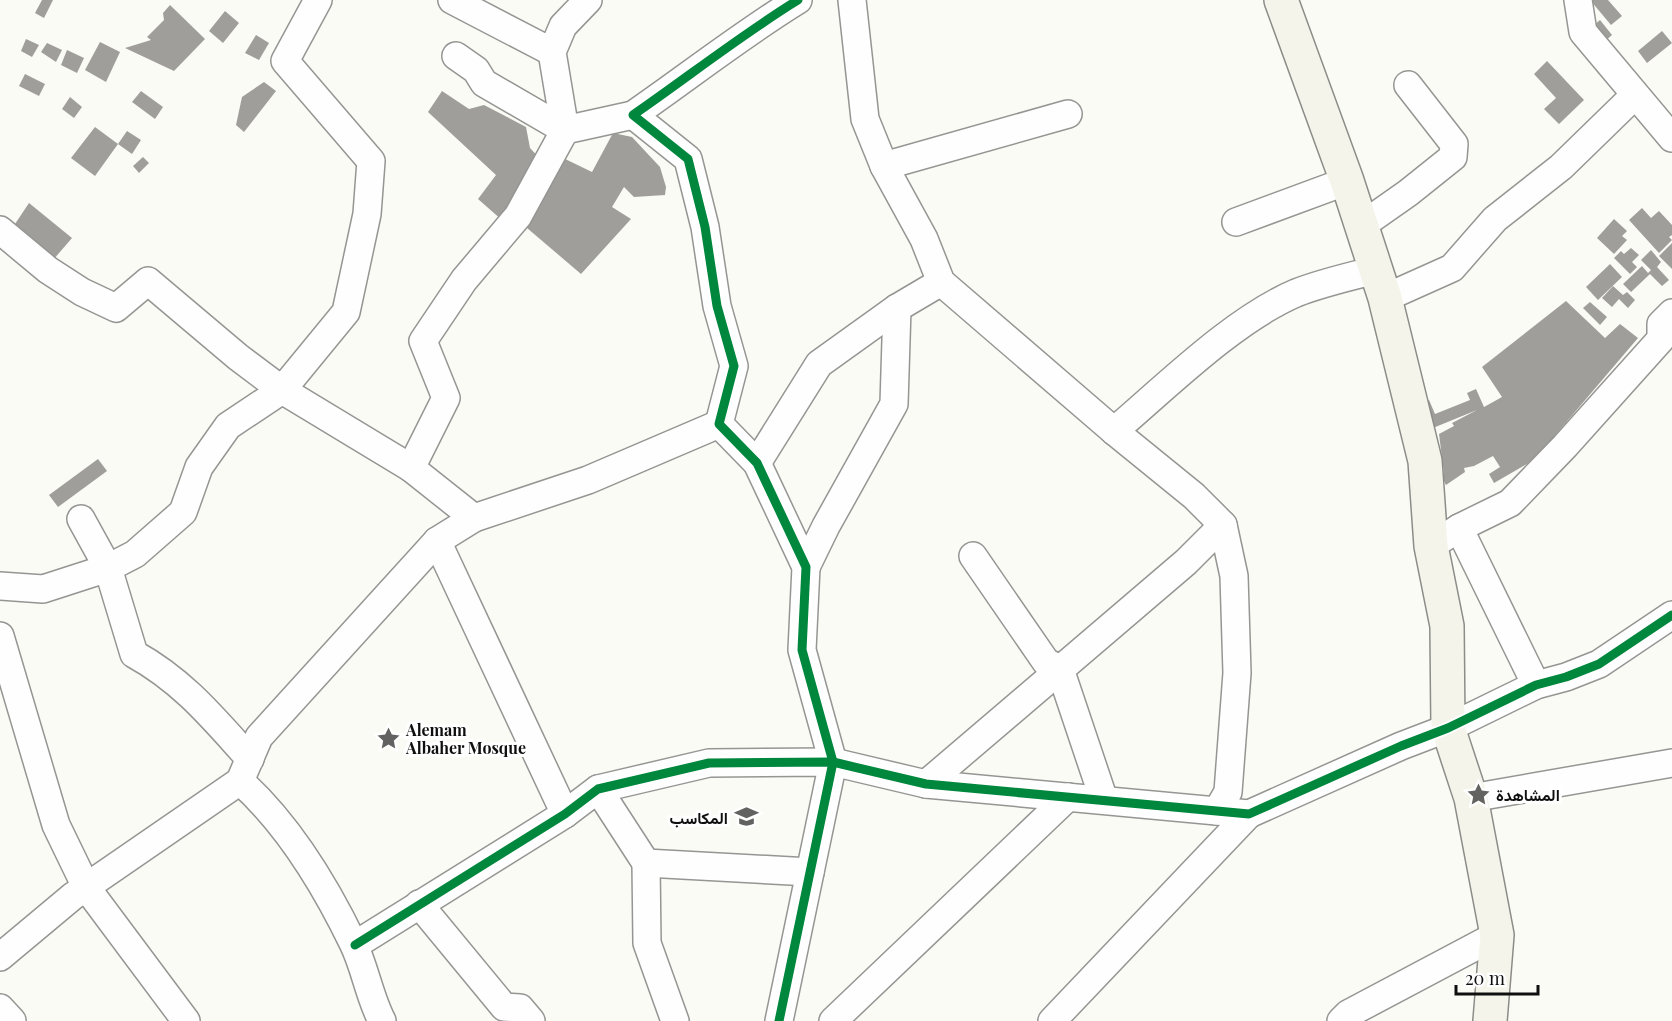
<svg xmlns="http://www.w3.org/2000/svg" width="1672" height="1021" viewBox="0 0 1672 1021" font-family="'Playfair Display',Vazirmatn,serif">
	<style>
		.building { fill: #9f9e9a }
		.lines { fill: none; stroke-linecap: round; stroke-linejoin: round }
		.minor-casing { stroke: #959593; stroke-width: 30 }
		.secondary-casing { stroke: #8c8c89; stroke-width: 36 }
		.minor { stroke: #fefefe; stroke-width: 27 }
		.secondary { stroke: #f5f4eb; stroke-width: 33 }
		.cycleway-casing { stroke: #fff; stroke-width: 13 }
		.cycleway { stroke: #00873e; stroke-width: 9 }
		.labels { text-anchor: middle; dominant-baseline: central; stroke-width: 6; stroke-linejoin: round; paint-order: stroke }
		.poi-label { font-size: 16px; font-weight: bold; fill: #0f0f0f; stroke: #fff; text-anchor: start }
	</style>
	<rect width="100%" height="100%" fill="#fbfbf5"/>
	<g class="building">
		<polygon points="42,0 53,0 44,18 35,13"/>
		<polygon points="1590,0 1608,0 1622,16 1611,25"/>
		<polygon points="170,5 205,39 174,71 125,48 151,40 147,37 164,20 163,13"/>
		<polygon points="225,11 239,23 223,43 209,31"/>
		<polygon points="1600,20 1612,35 1587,57 1574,42"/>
		<polygon points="1662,31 1672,43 1647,63 1638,51"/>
		<polygon points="256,35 269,43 259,60 245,53"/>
		<polygon points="26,39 39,45 32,57 21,51"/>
		<polygon points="100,42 120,52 106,82 85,70"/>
		<polygon points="47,43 62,50 56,62 41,52"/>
		<polygon points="67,50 84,58 77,73 61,65"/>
		<polygon points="1547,61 1584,100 1559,124 1544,109 1556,98 1534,74"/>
		<polygon points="25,74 45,84 39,96 19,86"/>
		<polygon points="264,82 276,91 244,132 236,125 242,97"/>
		<polygon points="141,91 163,107 155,119 132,102"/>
		<polygon points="442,91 469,109 484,105 526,127 530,148 544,163 503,221 478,199 496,175 428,112"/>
		<polygon points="70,97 82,107 74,118 62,109"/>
		<polygon points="95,127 118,144 127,131 141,140 132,154 118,144 95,176 71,158"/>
		<polygon points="613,133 632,137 660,167 666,187 665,195 634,197 624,187 612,207 631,219 581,274 520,222 559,156 592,172"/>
		<polygon points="143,157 149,163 139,173 133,166"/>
		<polygon points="29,203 72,238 47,267 9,233"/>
		<polygon points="1642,208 1651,218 1659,211 1672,225 1672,235 1669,237 1672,240 1659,253 1629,220"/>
		<polygon points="1614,219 1627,231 1622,236 1627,240 1614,254 1597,238"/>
		<polygon points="1672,243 1672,269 1659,256"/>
		<polygon points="1631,248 1639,255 1632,262 1637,267 1630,274 1614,258 1621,251 1624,254"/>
		<polygon points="1651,250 1661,262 1657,267 1669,280 1662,286 1650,274 1631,292 1623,284 1642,266 1648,273 1651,270 1641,260"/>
		<polygon points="1610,264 1622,277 1598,300 1586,287"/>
		<polygon points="1613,286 1623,295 1627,292 1635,300 1628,308 1619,299 1612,307 1602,298"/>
		<polygon points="1566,301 1605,338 1620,324 1638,338 1534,460 1494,483 1489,474 1500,467 1493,456 1474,466 1464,468 1465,472 1446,485 1441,475 1444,474 1439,434 1454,426 1452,423 1477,410 1428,430 1417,405 1429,400 1435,414 1470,400 1467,393 1476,389 1484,407 1502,397 1482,367"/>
		<polygon points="1590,302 1607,317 1600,325 1583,308"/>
		<polygon points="98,459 107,471 58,507 49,495"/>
	</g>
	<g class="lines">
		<defs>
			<g id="minor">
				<polyline points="452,0 552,52"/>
				<polyline points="852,0 865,119 884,166 924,239 941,282 1114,431 1194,496 1223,525 1234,576 1237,673 1228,792 1217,811"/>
				<polyline points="1578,0 1583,32 1672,138"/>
				<polyline points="456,56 476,70 484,83 565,130 552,52 563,26 588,0"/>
				<polyline points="884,166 1068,114"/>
				<polyline points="1236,222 1347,181"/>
				<polyline points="1361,226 1408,193 1453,157 1454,144 1408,85"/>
				<polyline points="0,230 48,270 82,292 116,308 148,281 238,357 282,390 411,468 474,518 588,480 719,424"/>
				<polyline points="1385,298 1452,268 1495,219 1561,167 1635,95"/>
				<path d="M1114 431C1167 386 1233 320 1296 293 1321 283 1349 277 1375 270"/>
				<polyline points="757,463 819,364 897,308 941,282"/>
				<polyline points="411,468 446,398 423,341 464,280 518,216 565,130 633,115"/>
				<path d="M81 519 108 568 134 654C183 681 213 718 250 759"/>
				<polyline points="1459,528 1536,685"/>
				<polyline points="437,541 565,814"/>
				<polyline points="1431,546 1459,528 1510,503 1565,446 1661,339 1661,324 1672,313"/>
				<polyline points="973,556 1046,662 1060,669 1104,800"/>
				<polyline points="806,567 826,526 894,404 897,308"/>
				<polyline points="0,586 43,589 108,568 135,554 183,512 199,467 228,426 282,390 346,312 367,214 371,161 285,61 318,0"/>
				<polyline points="0,636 56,825 86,887 186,1021"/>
				<path d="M240 781C289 825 325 885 353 943 365 967 369 996 382 1021"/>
				<polyline points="926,784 1186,562 1223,525"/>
				<polyline points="598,789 646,863 810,872"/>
				<polyline points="1471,798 1672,763"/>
				<polyline points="646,863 647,943 675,1021"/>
				<polyline points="419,904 504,1007 520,1008 531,1021"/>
				<polyline points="355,945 565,814 598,789 709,763 833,762 926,784 1249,814 1401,746 1448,728 1536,685 1566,677 1599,664 1672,615"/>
				<polyline points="0,957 73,896 240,781 259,737 437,541 474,518"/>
				<polyline points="0,1008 12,1021"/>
				<path d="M779 1021 833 762 802 650 806 567 757 463 719 424 734 366 717 306 705 227 688 159 633 115C688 77 741 35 798 0"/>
				<polyline points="833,1021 1068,797"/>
				<polyline points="1052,1021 1249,814"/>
				<polyline points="1341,1021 1348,1014 1497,935"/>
			</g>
			<polyline id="secondary" points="1281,0 1347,181 1385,298 1425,461 1431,546 1447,626 1448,728 1471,798 1497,935 1490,1021"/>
		</defs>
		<use href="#minor" class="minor-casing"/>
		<use href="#secondary" class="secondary-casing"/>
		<use href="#minor" class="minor"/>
		<use href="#secondary" class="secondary"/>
		<defs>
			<g id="cycleway">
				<polyline points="355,945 565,814 598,789 709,763 833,762 926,784 1249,814 1401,746 1448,728 1536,685 1566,677 1599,664 1672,615"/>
				<path d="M779 1021 833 762 802 650 806 567 757 463 719 424 734 366 717 306 705 227 688 159 633 115C688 77 741 35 798 0"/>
			</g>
		</defs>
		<use href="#cycleway" class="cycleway-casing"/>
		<use href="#cycleway" class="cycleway"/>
	</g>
	<defs>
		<symbol id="sight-bare" viewBox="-9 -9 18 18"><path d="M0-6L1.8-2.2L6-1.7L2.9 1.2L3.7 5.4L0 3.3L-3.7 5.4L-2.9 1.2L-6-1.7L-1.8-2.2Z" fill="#626260" stroke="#fff" stroke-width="2.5" paint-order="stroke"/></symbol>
		<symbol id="school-bare" viewBox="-9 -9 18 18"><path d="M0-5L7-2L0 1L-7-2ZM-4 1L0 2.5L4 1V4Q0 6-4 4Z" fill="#626260" stroke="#fff" stroke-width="2.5" paint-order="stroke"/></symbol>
	</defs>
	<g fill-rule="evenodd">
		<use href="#sight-bare" x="372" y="722" width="33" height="33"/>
		<use href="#sight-bare" x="1462" y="778" width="33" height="33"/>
		<use href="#school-bare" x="730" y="800" width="33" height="33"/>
	</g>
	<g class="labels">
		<g class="poi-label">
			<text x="406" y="729">Alemam<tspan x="406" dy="18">Albaher Mosque</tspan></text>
			<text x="1496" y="794">المشاهدة</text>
			<text x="728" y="817" text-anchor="end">المكاسب</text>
		</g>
	</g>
	<path d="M1456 985v9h82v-9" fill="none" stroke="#0f0f0f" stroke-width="3"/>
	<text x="1465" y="985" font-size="18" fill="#0f0f0f" stroke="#ffffff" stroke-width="4.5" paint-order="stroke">20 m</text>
</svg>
